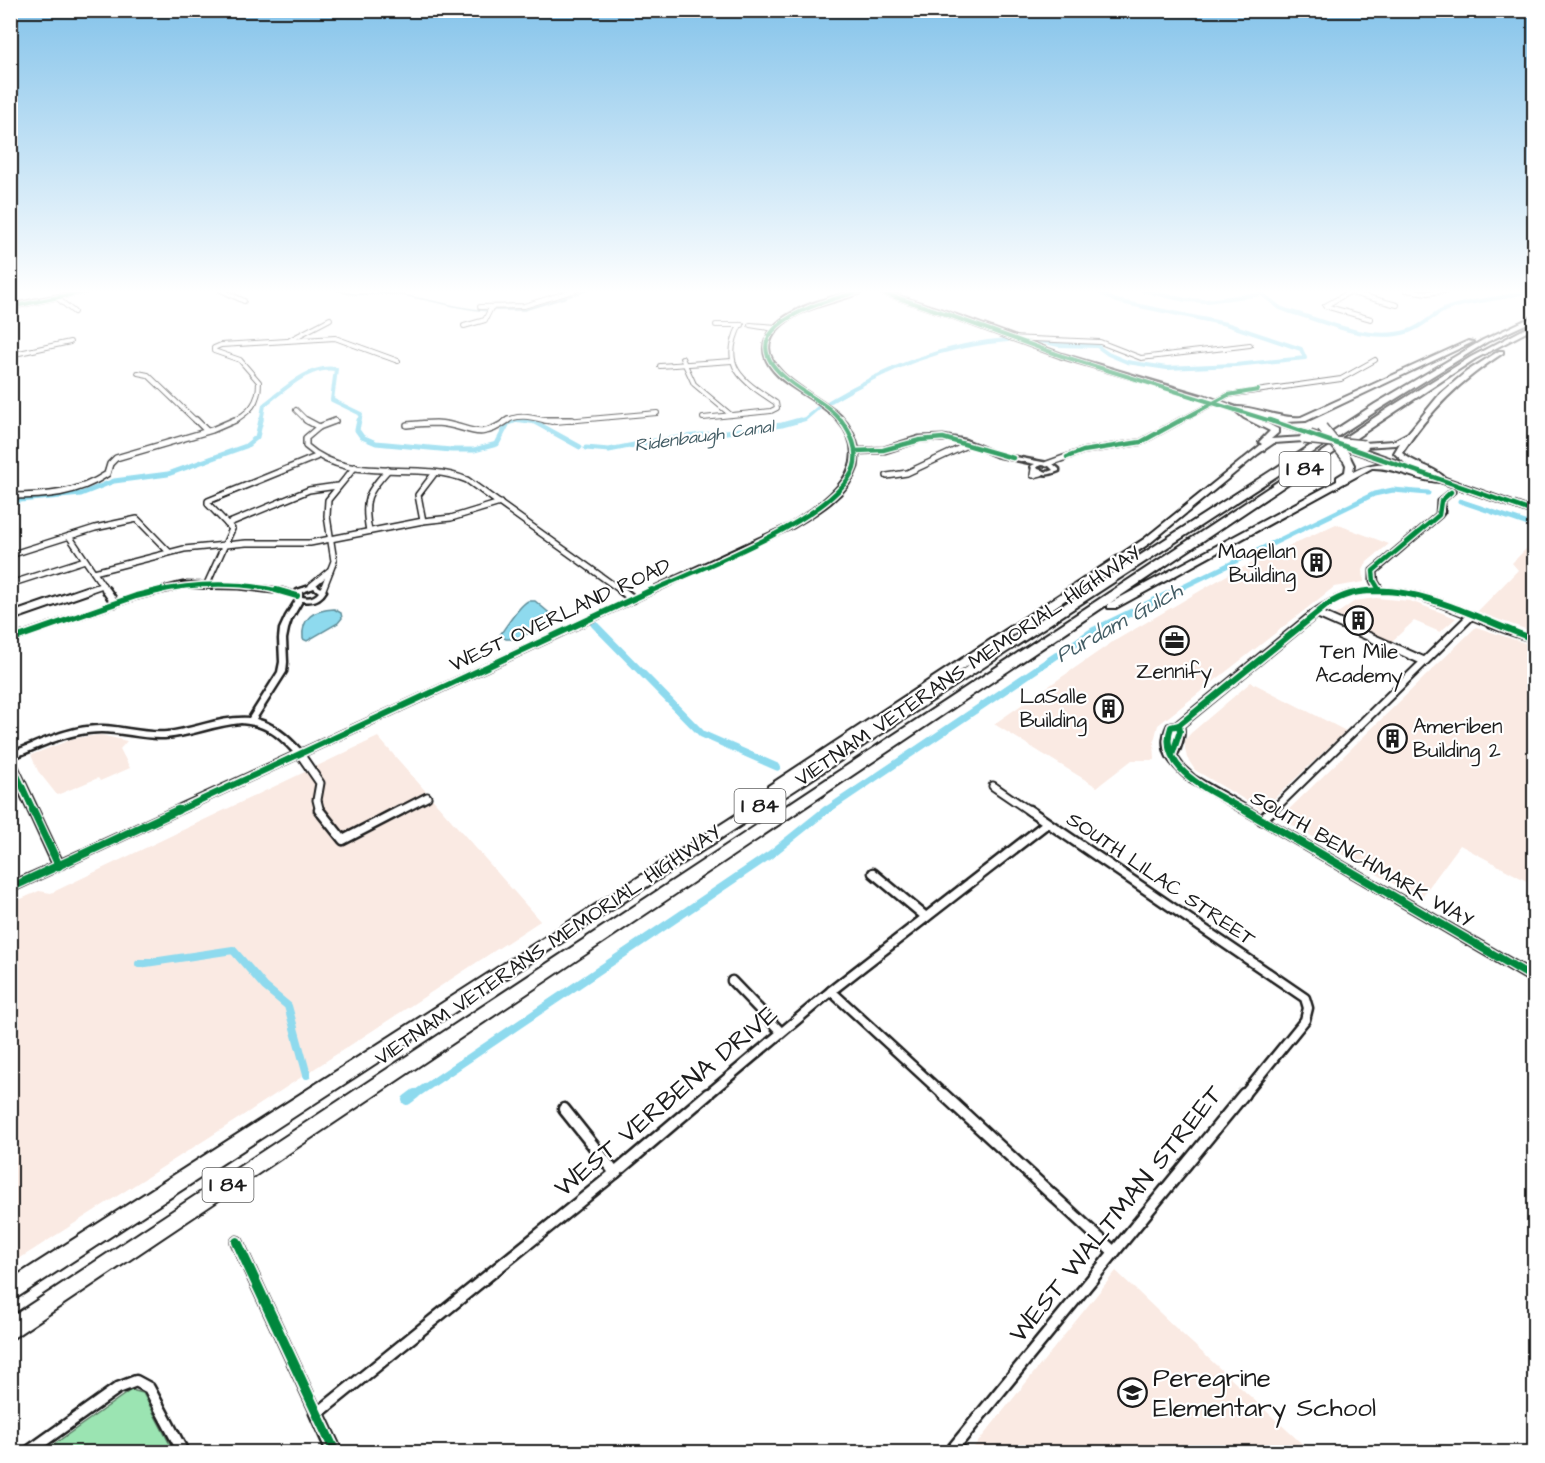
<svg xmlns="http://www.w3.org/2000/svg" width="1545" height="1463" viewBox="0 0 1545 1463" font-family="'Architects Daughter',sans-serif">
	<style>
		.built { fill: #faeae3 }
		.green { fill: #9be4b2; stroke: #5c8067; stroke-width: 1.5 }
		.water { fill: #8edaee; stroke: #608e9a; stroke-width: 1.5 }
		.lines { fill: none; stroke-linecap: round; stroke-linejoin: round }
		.stream { stroke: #608e9a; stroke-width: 1.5 }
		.canal-far4 { stroke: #8edaee; stroke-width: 4 }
		.canal-far3 { stroke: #8edaee; stroke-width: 5 }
		.canal-far2 { stroke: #8edaee; stroke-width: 7 }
		.canal-far1 { stroke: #8edaee; stroke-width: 8 }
		.canal { stroke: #8edaee; stroke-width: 10 }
		.minor-far4-casing { stroke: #1c1c1c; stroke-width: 6 }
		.minor-far3-casing { stroke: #1c1c1c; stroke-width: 8 }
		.minor-far2-casing { stroke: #1c1c1c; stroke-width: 11 }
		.minor-far1-casing { stroke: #1c1c1c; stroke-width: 13 }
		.minor-casing { stroke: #1c1c1c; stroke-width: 15 }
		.tertiary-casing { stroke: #1c1c1c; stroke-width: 5 }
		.secondary-casing { stroke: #1c1c1c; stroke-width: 5 }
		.primary-casing { stroke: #1c1c1c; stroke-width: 5 }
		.motorway-casing { stroke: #1c1c1c; stroke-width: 4 }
		.minor-far4 { stroke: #fff; stroke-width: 4 }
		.minor-far3 { stroke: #fff; stroke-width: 5 }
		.minor-far2 { stroke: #fff; stroke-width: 7 }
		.minor-far1 { stroke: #fff; stroke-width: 8 }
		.minor { stroke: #fff; stroke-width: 10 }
		.tertiary { fill: #fff; fill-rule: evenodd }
		.secondary { fill: #fff; fill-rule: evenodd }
		.primary { fill: #fff; fill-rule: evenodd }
		.motorway { fill: #fff; fill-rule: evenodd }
		.secondary-bridge-far1-casing { stroke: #1c1c1c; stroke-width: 8; stroke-linecap: butt }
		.secondary-bridge-casing { stroke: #1c1c1c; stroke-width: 10; stroke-linecap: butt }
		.primary-bridge-casing { stroke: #1c1c1c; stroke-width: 10; stroke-linecap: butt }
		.motorway-bridge-casing { stroke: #1c1c1c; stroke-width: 12; stroke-linecap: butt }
		.secondary-bridge-far1 { stroke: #fff; stroke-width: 5 }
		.secondary-bridge { stroke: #fff; stroke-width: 7 }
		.primary-bridge { stroke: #fff; stroke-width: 8 }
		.motorway-bridge { stroke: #fff; stroke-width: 9 }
		.cycleway-far4-casing { stroke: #fff; stroke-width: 6 }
		.cycleway-far3-casing { stroke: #fff; stroke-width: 8 }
		.cycleway-far2-casing { stroke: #fff; stroke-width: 10 }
		.cycleway-far1-casing { stroke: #fff; stroke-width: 11 }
		.cycleway-casing { stroke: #fff; stroke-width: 14 }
		.cycleway-far4 { stroke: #00873e; stroke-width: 4 }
		.cycleway-far3 { stroke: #00873e; stroke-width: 4.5 }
		.cycleway-far2 { stroke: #00873e; stroke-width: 6 }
		.cycleway-far1 { stroke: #00873e; stroke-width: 8 }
		.cycleway { stroke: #00873e; stroke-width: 10 }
		.labels { text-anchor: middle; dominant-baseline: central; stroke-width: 4.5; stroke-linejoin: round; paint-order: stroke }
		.far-water-label { font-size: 18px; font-style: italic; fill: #445e66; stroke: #fff }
		.shield { fill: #fff; stroke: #606060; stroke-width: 1.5 }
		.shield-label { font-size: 20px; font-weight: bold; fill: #1c1c1c }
		.poi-label { font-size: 21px; fill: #1c1c1c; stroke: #fff; text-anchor: end }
		.street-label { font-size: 21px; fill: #1c1c1c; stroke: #fff }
		.water-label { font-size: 22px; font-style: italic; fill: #445e66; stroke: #fff }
		.near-street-label { font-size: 26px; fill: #1c1c1c; stroke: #fff }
		.near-poi-label { font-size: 26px; fill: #1c1c1c; stroke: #fff; text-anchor: start }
	</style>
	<rect width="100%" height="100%" fill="#fff"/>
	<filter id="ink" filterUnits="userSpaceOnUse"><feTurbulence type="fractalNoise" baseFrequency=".0167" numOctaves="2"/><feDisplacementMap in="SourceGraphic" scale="12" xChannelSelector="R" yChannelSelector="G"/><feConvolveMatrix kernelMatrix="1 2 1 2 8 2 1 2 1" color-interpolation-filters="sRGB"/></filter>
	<g filter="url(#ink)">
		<g class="built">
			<polygon points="1336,524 1389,544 1367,562 1363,570 1364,582 1334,587 1158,725 1154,741 1155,760 1132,760 1097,787 994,724 1111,643 1229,574"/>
			<polygon points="1534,541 1534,632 1477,612 1518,570 1512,563"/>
			<polygon points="1376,598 1410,601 1456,618 1440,632 1414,621 1391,642 1335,615 1355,601"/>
			<polygon points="1476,627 1534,646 1534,885 1460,845 1420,899 1280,818"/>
			<polygon points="1251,682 1346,731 1262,810 1195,770 1187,758 1185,749 1185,740 1191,733"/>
			<polygon points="101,735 127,741 120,749 130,768 100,781 98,778 57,795 38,771 31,755 75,738"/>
			<polygon points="378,737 540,921 233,1122 11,1264 10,904 39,891 51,893"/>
			<polygon points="1116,1271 1181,1333 1311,1452 970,1452"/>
		</g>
		<polygon class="green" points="131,1390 143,1393 174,1452 43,1452"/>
		<g class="water">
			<path d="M528 601H535L553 616 551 624 515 639H506L500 635C506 626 521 604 528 601Z"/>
			<path d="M334 609 341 613 342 618 338 623 307 641 303 639C301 617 314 610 334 609Z"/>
		</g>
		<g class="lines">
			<g class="stream">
				<path d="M337 290C355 298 373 292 392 294 425 297 455 309 488 311"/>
				<polyline points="576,294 588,290"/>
				<polyline points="569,296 573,295"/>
				<polyline points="494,310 524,310 567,297"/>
			</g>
			<g class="canal-far4">
				<path d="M1142 290 1185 300 1206 301 1262 294 1280 308 1288 311C1325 321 1370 344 1409 331 1424 326 1434 313 1449 308 1475 299 1504 300 1530 290"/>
				<polyline points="1035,340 1059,345 1097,346 1108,354 1127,362 1167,368 1235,365 1305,358 1301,349 1226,324 1116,301 1095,290"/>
				<path d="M829 402C885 369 943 344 1008 340"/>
				<path d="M261 422 264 405C284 390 309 364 336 369L332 400 361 414 359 422"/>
				<polyline points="512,422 518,420 533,422"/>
				<polyline points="794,422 805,419 818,408"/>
			</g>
			<g class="canal-far3">
				<polyline points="359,420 357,430 362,437 376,443 451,450 474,450 497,444 508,423 517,420"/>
				<polyline points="531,420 580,447"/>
				<polyline points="586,448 609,450 654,441 782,425 800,420"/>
				<polyline points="10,501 81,494 114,481 168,474 246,446 257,437 261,420"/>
				<polyline points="1460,501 1534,526"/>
				<polyline points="1173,592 1374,494 1393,490 1428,493"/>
			</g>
			<g class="canal-far2">
				<polyline points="594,624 702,734 777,767"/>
				<polyline points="824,812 1093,631 1177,590"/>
			</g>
			<g class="canal-far1">
				<polyline points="139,964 233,950 265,987 288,1006 307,1075"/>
				<polyline points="413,1096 771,854 826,810"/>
			</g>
			<polyline class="canal" points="407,1100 415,1094"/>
			<defs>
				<g id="minor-far4">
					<polyline points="221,290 244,301"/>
					<polyline points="1353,290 1325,306 1371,319"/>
					<polyline points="1406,290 1428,293 1450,290"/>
					<polyline points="1348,292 1397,305"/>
					<polyline points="56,297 74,312"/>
					<polyline points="480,307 524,306 576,290"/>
					<polyline points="716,325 742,325"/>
					<polyline points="464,326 485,320 491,308"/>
					<polyline points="775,329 750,325 777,327"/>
					<polyline points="1010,338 1100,342 1141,358 1250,345"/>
					<polyline points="290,340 330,319"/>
					<polyline points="10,355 70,342"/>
					<polyline points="682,358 694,384 731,415"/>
					<polyline points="660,366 732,361"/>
					<polyline points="138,373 148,375 197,422"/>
					<polyline points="296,410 308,422"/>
					<path d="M703 418 771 411 777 408 776 403C743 381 719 367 740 325"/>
					<path d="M232 422C250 412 259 403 259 382L240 360 214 351V348L221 345 335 338 398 361"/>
					<polyline points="333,422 335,421"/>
					<path d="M505 422C519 412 537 419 552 422"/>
					<polyline points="555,422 657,413"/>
					<polyline points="1178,422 1228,395 1341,379 1375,360"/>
				</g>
				<g id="minor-far3">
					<polyline points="196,420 207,431"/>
					<polyline points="306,420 319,427"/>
					<polyline points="545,420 572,420"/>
					<path d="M335 421 319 427 306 438V446C350 486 415 459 467 480L623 592"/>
					<path d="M407 425C416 424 426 423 436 423 469 424 475 444 508 420"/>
					<polyline points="1047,464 1083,451 1141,442 1181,420"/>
					<polyline points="1034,469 1033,475 1041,473"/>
					<polyline points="887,476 907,473 969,444"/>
					<path d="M10 496C45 496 77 494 107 474L110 464 116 458 212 430 235 420"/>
					<polyline points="423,521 418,495 434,474"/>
					<polyline points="227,524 309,490 337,486"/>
					<path d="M369 531C363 500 367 493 388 470"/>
					<polyline points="69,536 107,592"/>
					<polyline points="10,555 95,528 137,519 169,552"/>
					<polyline points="94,572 184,549 246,543 310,543 423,521 451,518 500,503"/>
					<polyline points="10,584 85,560"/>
					<polyline points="207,584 232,529 208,504 208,501 316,457"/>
					<polyline points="311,586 329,571"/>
					<polyline points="323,589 334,561 327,516 328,500 355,467"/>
					<polyline points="83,592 103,585"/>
				</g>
				<g id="minor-far2">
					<polyline points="106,590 115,603"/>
					<polyline points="621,590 633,599"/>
					<polyline points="1316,613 1424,661"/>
					<polyline points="10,617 88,590"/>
					<polyline points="300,754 320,783 317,800 320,812"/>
					<polyline points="993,786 1031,812"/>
					<polyline points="398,812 427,797"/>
					<polyline points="1271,812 1471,616"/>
				</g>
				<g id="minor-far1">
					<polyline points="319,810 343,840 401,810"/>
					<polyline points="1029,810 1305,998 1308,1008 1305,1020 1243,1096"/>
					<polyline points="1262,820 1272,810"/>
					<polyline points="873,873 926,917"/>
					<polyline points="732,981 781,1032"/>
					<polyline points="831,991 945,1096"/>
					<polyline points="706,1096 831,991 1046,824"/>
				</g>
				<g id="minor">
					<polyline points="943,1094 1114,1252"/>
					<polyline points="564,1109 615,1173"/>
					<polyline points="237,1242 317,1414 615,1173 708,1094"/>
					<polyline points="28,1452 118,1388 136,1381 149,1388 183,1452"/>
					<polyline points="950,1452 1244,1094"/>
				</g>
				<g id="tertiary">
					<path d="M861 290H866C843 301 815 303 792 317 782 323 772 332 769 344 763 374 824 399 841 417 850 426 855 437 858 449L884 448 919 437 943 436 965 440 999 454 1053 464 1059 469V471C1047 476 1045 475 1033 471L1031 466 1035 464 996 456 962 442 943 440 920 441 885 452 858 453C858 457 858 462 857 467 848 495 817 513 793 527L10 892V883L53 864 10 770V753C40 741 71 725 103 726 125 727 145 734 167 732 195 729 221 716 249 718L278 672 280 662 279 639 280 629 286 616 296 600 295 597 281 593 239 588 183 587 138 598 10 642V637L134 595 183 583 239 584 282 589 295 593 297 590 315 584 326 591C321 600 313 603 302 601L291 620 288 629 286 639 287 662 286 672 256 719C275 724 288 736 301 750L789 525C826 502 878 466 838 420 823 403 800 393 782 379 772 370 762 357 765 344 773 309 831 298 861 290ZM1042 465 1049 466 1053 470 1047 472 1038 469 1037 467ZM314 588 319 592C315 597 309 599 302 597V592ZM241 723C266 725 277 735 294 753L61 860 13 758C41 747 70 732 101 732 122 732 143 739 165 738 191 736 215 725 241 723Z"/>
					<path d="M1451 490 1454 492 1444 501V512L1441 516 1376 572 1377 581 1382 589C1429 588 1490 622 1534 637V641C1475 628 1404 573 1341 599 1333 602 1326 609 1319 615L1183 726C1185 735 1181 748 1176 756L1183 766 1195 777 1534 973V983L1189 781C1171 765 1156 750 1168 725L1176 723 1313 611C1335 596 1348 589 1375 589L1371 581V570L1437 514 1438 501ZM1174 729 1176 731 1172 746V735Z"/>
					<polygon points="317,1407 322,1409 342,1452 327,1452 310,1414 312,1409"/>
				</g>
				<g id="secondary">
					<polygon points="88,290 95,290 10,308 10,305"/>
					<polygon points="872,290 878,290 950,313 1064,355 1206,397 1201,398 1060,357 941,313"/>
					<polygon points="1226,405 1230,405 1313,434 1308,435 1226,407"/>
				</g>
				<polygon id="primary" points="1354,448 1360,448 1534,510 1534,514 1354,452"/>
				<g id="motorway">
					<path d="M1534 316V320L1487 342 1381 408 10 1302V1280L770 793 767 789 768 786 1144 539 1262 444 1259 442 1270 431 1244 418 1233 409 1234 407C1257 406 1278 419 1301 417L1468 341 1473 342 1306 421 1286 422 1246 413 1278 429V433L1271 439 1304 437 1308 439 1304 441 1274 443 1258 454 1150 543 934 688 1375 404 1483 340Z"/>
					<path d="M1534 324V328L1475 359 1395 412 1110 603 1337 481V477L1345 472 1346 465 1342 457 1343 455 1350 457 1354 465 1353 472C1383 455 1402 468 1432 476L1405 463 1394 453 1400 443 1395 445 1364 447 1360 445 1364 443 1393 441 1408 433 1440 394 1466 372 1499 351H1503V353C1460 381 1431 409 1402 453 1416 465 1435 466 1447 480L1446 482C1421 484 1397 467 1372 468L1116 608H1108V604L10 1340V1318L1389 408 1471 357Z"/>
				</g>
			</defs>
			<use href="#minor-far4" class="minor-far4-casing"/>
			<use href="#minor-far3" class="minor-far3-casing"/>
			<use href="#minor-far2" class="minor-far2-casing"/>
			<use href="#minor-far1" class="minor-far1-casing"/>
			<use href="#minor" class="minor-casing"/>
			<use href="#tertiary" class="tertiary-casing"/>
			<use href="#secondary" class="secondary-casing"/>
			<use href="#primary" class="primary-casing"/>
			<use href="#motorway" class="motorway-casing"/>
			<use href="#minor-far4" class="minor-far4"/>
			<use href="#minor-far3" class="minor-far3"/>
			<use href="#minor-far2" class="minor-far2"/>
			<use href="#minor-far1" class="minor-far1"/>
			<use href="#minor" class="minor"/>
			<use href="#tertiary" class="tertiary"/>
			<use href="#secondary" class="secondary"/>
			<use href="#primary" class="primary"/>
			<use href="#motorway" class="motorway"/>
			<defs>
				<polyline id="secondary-bridge-far1" points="1203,397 1228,406"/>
				<polyline id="secondary-bridge" points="1310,434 1328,440"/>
				<polyline id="primary-bridge" points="1340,444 1357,450"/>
				<g id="motorway-bridge">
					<polyline points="1322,427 1346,457"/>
					<polyline points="1304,439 1364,445"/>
				</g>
			</defs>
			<use href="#secondary-bridge-far1" class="secondary-bridge-far1-casing"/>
			<use href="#secondary-bridge" class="secondary-bridge-casing"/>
			<use href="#primary-bridge" class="primary-bridge-casing"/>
			<use href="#motorway-bridge" class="motorway-bridge-casing"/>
			<use href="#secondary-bridge-far1" class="secondary-bridge-far1"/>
			<use href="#secondary-bridge" class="secondary-bridge"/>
			<use href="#primary-bridge" class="primary-bridge"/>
			<use href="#motorway-bridge" class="motorway-bridge"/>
			<defs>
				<g id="cycleway-far4">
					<polyline points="874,290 953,316"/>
					<polyline points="10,307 93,290"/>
					<polyline points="943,313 1062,356 1274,422"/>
					<path d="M842 422C827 402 801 393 783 376 726 325 830 300 864 290"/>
					<polyline points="1178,422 1228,395 1258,390"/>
				</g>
				<g id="cycleway-far3">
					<polyline points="1269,420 1534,512"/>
					<polyline points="855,451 883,450 920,440 943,438 1013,458"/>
					<polyline points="1067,457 1083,451 1141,442 1181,420"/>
					<polyline points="1380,591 1374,581 1373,571 1439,515 1441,501 1451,492"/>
					<path d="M154 592C195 582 243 582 284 592"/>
					<path d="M649 592C698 569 838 518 854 467 859 449 851 434 841 420"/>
					<polyline points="1360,592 1395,592"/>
				</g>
				<g id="cycleway-far2">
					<polyline points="276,590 297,596"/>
					<polyline points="10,640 136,596 161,590"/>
					<path d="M1179 725 1327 605C1384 564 1477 620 1534 639"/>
					<path d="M1172 755 1180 731 1179 725 1171 727C1155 771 1218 794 1248 812"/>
					<polyline points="10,760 34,812"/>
					<polyline points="175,812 652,590"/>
				</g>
				<g id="cycleway-far1">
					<polyline points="33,810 59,866"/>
					<polyline points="1245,810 1534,978"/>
					<polyline points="10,888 178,810"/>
				</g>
				<polyline id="cycleway" points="237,1242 335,1452"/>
			</defs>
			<use href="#cycleway-far4" class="cycleway-far4-casing"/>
			<use href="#cycleway-far3" class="cycleway-far3-casing"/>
			<use href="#cycleway-far2" class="cycleway-far2-casing"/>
			<use href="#cycleway-far1" class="cycleway-far1-casing"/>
			<use href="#cycleway" class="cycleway-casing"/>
			<use href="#cycleway-far4" class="cycleway-far4"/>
			<use href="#cycleway-far3" class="cycleway-far3"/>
			<use href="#cycleway-far2" class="cycleway-far2"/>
			<use href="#cycleway-far1" class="cycleway-far1"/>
			<use href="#cycleway" class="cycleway"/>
		</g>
	</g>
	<linearGradient id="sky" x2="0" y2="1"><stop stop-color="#84c3ea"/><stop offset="0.59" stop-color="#fff"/><stop offset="1" stop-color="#fff" stop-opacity="0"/></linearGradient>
	<rect width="1545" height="494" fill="url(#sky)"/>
	<defs>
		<symbol id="building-ring" viewBox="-11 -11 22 22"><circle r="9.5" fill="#fff" stroke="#1c1c1c" stroke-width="1.5"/><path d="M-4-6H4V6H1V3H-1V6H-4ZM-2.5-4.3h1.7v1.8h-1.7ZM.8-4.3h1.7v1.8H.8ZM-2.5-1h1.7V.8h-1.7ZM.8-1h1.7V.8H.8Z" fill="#1c1c1c"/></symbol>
		<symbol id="office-ring" viewBox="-11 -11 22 22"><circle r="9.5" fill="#fff" stroke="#1c1c1c" stroke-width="1.5"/><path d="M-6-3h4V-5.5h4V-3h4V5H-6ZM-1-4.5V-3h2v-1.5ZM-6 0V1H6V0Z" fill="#1c1c1c"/></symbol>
		<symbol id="school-ring" viewBox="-11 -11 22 22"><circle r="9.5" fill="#fff" stroke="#1c1c1c" stroke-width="1.5"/><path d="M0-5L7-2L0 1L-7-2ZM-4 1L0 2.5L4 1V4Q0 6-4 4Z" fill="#1c1c1c"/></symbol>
	</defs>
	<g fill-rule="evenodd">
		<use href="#building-ring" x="1300" y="546" width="33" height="33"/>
		<use href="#building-ring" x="1342" y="604" width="33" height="33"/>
		<use href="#office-ring" x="1158" y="624" width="33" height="33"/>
		<use href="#building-ring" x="1092" y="692" width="33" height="33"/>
		<use href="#building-ring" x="1376" y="722" width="33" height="33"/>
		<use href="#school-ring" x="1116" y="1376" width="33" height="33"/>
	</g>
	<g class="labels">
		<g class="far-water-label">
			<text transform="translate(704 436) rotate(-8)">Ridenbaugh Canal</text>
		</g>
		<g class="shield">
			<rect x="1279.5" y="452" width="51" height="34" rx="4.5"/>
			<rect x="734.5" y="789" width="51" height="34" rx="4.5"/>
			<rect x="202.5" y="1168" width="51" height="34" rx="4.5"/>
		</g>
		<g class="shield-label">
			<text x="1305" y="469">I 84</text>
			<text x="760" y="806">I 84</text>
			<text x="228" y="1185">I 84</text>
		</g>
		<g class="poi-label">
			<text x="1296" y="551">Magellan<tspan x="1296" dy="24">Building</tspan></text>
			<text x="1359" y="651" text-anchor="middle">Ten Mile<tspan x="1359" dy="24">Academy</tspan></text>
			<text x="1174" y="671" text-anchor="middle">Zennify</text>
			<text x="1087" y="696">LaSalle<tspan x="1087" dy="24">Building</tspan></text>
			<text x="1413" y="726" text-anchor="start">Ameriben<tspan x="1413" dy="24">Building 2</tspan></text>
		</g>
		<g class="street-label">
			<text transform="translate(560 615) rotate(-25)">WEST OVERLAND ROAD</text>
			<text transform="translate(968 666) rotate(-34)">VIETNAM VETERANS MEMORIAL HIGHWAY</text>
			<text transform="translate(1362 859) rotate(30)">SOUTH BENCHMARK WAY</text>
			<text transform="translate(1161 879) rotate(34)">SOUTH LILAC STREET</text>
			<text transform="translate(548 945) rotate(-34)">VIETNAM VETERANS MEMORIAL HIGHWAY</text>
		</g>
		<g class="water-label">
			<text transform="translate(1119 623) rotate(-29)">Purdam Gulch</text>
		</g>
		<g class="near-street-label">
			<text transform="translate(666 1101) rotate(-40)">WEST VERBENA DRIVE</text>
			<text transform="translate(1116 1214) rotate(-51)">WEST WALTMAN STREET</text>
		</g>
		<g class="near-poi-label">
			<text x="1153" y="1378">Peregrine<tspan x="1153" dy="30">Elementary School</tspan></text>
		</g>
	</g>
	<rect width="1545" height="1463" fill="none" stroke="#fff" stroke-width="36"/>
	<rect x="18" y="18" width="1509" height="1427" fill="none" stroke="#1c1c1c" stroke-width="2" filter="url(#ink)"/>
</svg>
